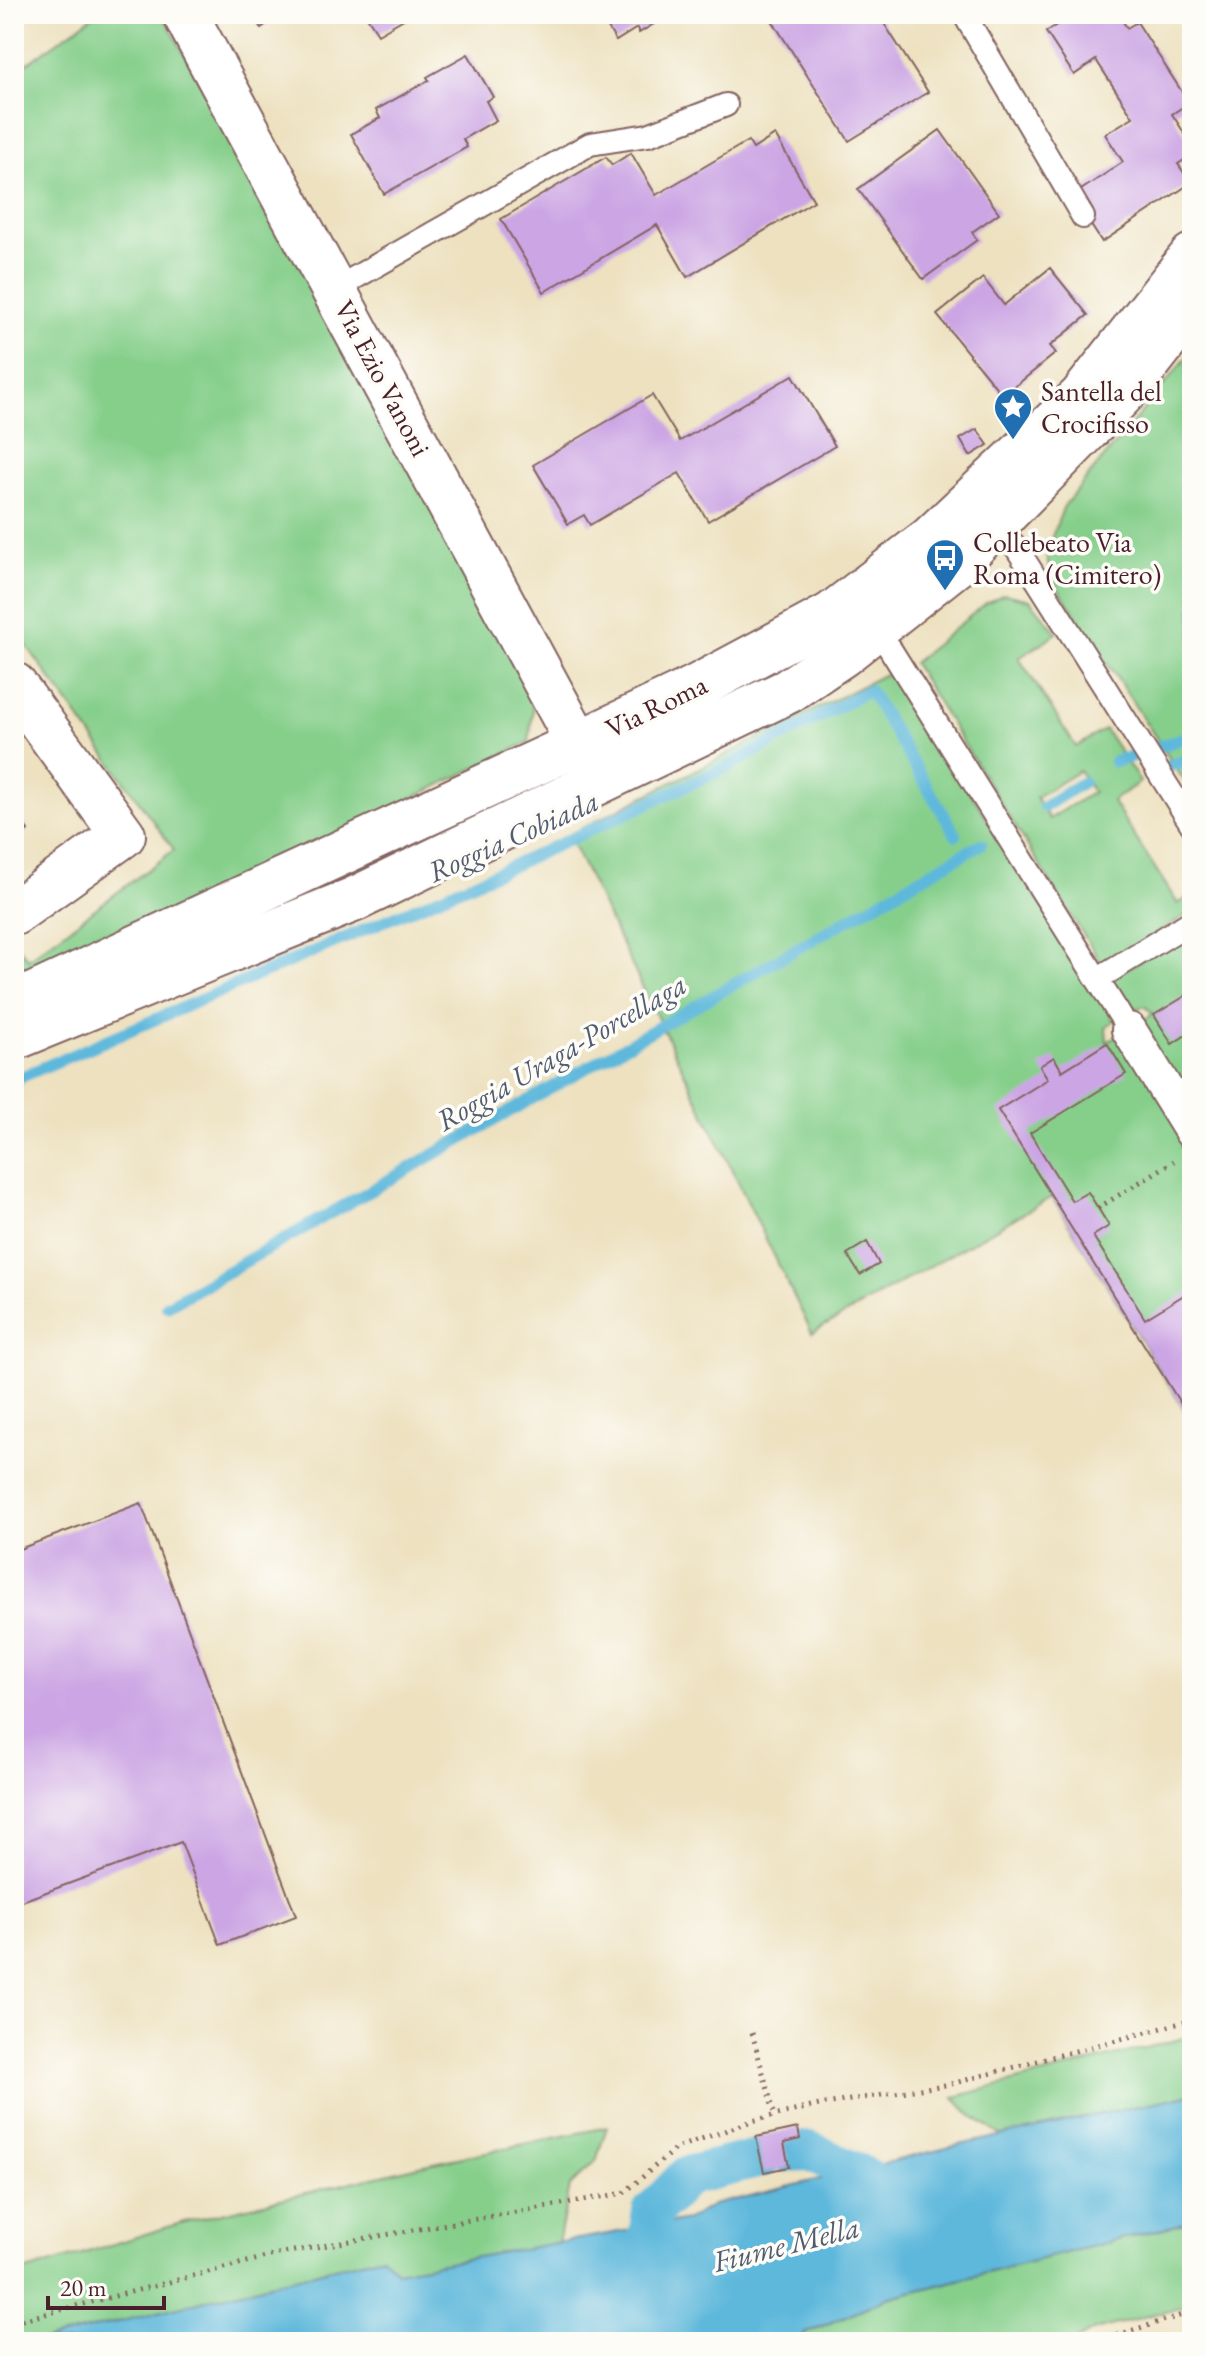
<svg xmlns="http://www.w3.org/2000/svg" width="1206" height="2356" viewBox="0 0 1206 2356" font-family="'EB Garamond',serif">
	<style>
		.green { fill: #86cf8b; stroke: #68775b; stroke-width: 2; fill-rule: evenodd }
		.water { fill: #5db8db; stroke: #546c83; stroke-width: 2 }
		.lines { fill: none; stroke-linecap: round; stroke-linejoin: round }
		.stream { stroke: #5db8db; stroke-width: 12 }
		.canal { stroke: #5db8db; stroke-width: 40 }
		.building { fill: #cca6e4 }
		.service-casing { stroke: #83635f; stroke-width: 26 }
		.pedestrian-casing { stroke: #83635f; stroke-width: 38 }
		.minor-casing { stroke: #83635f; stroke-width: 48 }
		.tertiary-casing { stroke: #83635f; stroke-width: 48 }
		.path { stroke: #83635f; stroke-width: 5; stroke-dasharray: 2 6; stroke-linecap: butt }
		.service { stroke: #fff; stroke-width: 22 }
		.pedestrian { stroke: #fff; stroke-width: 34 }
		.minor { stroke: #fff; stroke-width: 44 }
		.tertiary { stroke: #fff; stroke-width: 44 }
		.labels { text-anchor: middle; dominant-baseline: central; stroke-width: 7; stroke-linejoin: round; paint-order: stroke }
		.street-label { font-size: 28px; fill: #4a1f2b; stroke: #fdfcf7 }
		.poi-label { font-size: 28px; fill: #4a1f2b; stroke: #fdfcf7; text-anchor: start }
		.water-label { font-size: 30px; font-style: italic; fill: #525c71; stroke: #fdfcf7 }
	</style>
	<rect width="100%" height="100%" fill="#fdfcf7"/>
	<filter id="ink" filterUnits="userSpaceOnUse"><feTurbulence type="fractalNoise" baseFrequency=".0125" numOctaves="2"/><feDisplacementMap in="SourceGraphic" scale="16" xChannelSelector="R" yChannelSelector="G"/><feConvolveMatrix kernelMatrix="1 2 1 2 8 2 1 2 1" color-interpolation-filters="sRGB"/></filter>
	<filter id="wash" filterUnits="userSpaceOnUse"><feTurbulence type="fractalNoise" baseFrequency=".006" numOctaves="4" result="noise"/><feDisplacementMap in="SourceGraphic" scale="32" xChannelSelector="R" yChannelSelector="G"/><feGaussianBlur stdDeviation="1.8" result="paint"/><feColorMatrix in="noise" values="0 0 0 0 0 0 0 0 0 0 0 0 0 0 0 0 0 1.4 0 .05"/><feComposite in="paint" operator="in"/></filter>
	<g filter="url(#wash)">
		<rect width="100%" height="100%" fill="#ede1c0"/>
		<g class="green">
			<polygon points="96,14 155,14 167,22 524,673 533,710 529,742 14,990 14,941 28,959 174,850 14,628 14,73"/>
			<polygon points="1192,351 1192,793 1051,577 1046,552 1064,506"/>
			<path d="M1004 594 1030 600 1054 629 1057 633 1019 658 1076 747 1105 729 1140 782 1112 801 1178 904 1192 895V912L1103 966 913 663 986 603ZM1079 771 1093 792 1049 819 1036 797Z"/>
			<polygon points="893,670 1114,1020 1106,1028 1107,1042 1153,1014 1145,1006 1131,1010 1111,979 1192,929 1192,1422 1052,1197 812,1333 568,835"/>
			<polygon points="1192,2036 1192,2094 1002,2136 971,2115 954,2097"/>
			<polygon points="607,2127 596,2161 570,2186 558,2243 397,2271 382,2256 39,2342 14,2342 14,2275 184,2222 424,2165"/>
			<polygon points="1192,2221 1192,2304 1095,2330 1073,2342 804,2342 804,2334 887,2298"/>
		</g>
		<polygon class="water" points="1192,2094 1192,2221 887,2298 804,2334 804,2342 39,2342 382,2256 397,2271 687,2220 713,2205 955,2146"/>
		<g class="lines">
			<g class="stream">
				<polyline points="1115,762 1192,735"/>
				<polyline points="1167,767 1192,758"/>
				<polyline points="1044,807 1083,782"/>
				<polyline points="14,1080 501,871 729,766 869,690 956,835"/>
				<polyline points="167,1306 981,844"/>
			</g>
			<g class="canal">
				<polyline points="786,2152 810,2151 869,2179 900,2200"/>
				<polyline points="641,2280 652,2212 687,2176 761,2158"/>
			</g>
		</g>
		<g id="blocks">
			<g class="building">
				<polygon points="251,14 280,14 261,28"/>
				<polygon points="365,14 412,14 378,34"/>
				<polygon points="587,14 670,14 639,33 637,28 616,41 600,15 591,21"/>
				<polygon points="768,14 878,14 928,92 849,141"/>
				<polygon points="1073,14 1118,14 1127,28 1137,22 1189,103 1172,114 1192,145 1192,155 1178,164 1191,183 1102,242 1072,196 1123,162 1105,134 1133,117 1096,60 1074,75 1046,32"/>
				<polygon points="468,54 493,97 486,101 496,120 463,139 467,147 384,194 351,134 380,118 376,110 429,80 427,77"/>
				<polygon points="940,130 999,213 972,232 977,240 923,279 858,189"/>
				<polygon points="775,135 814,201 687,277 657,225 544,292 501,219 606,157 612,165 631,153 656,195 748,141 753,149"/>
				<polygon points="1050,268 1088,315 1050,346 1056,353 1003,396 937,315 983,278 1004,305"/>
				<polygon points="793,375 835,446 708,521 679,473 590,525 584,515 568,524 533,465 652,395 680,441"/>
				<polygon points="977,429 988,445 970,456 960,439"/>
				<polygon points="14,811 28,830 14,841"/>
				<polygon points="1192,992 1192,1031 1172,1044 1154,1015"/>
				<polygon points="1107,1043 1126,1074 1030,1133 1072,1201 1088,1192 1109,1226 1093,1236 1145,1319 1192,1290 1192,1422 998,1110 1048,1079 1040,1066 1054,1057 1062,1071"/>
				<polygon points="867,1242 879,1264 860,1275 847,1254"/>
				<polygon points="141,1503 296,1916 220,1945 181,1842 14,1904 14,1551"/>
				<polygon points="798,2128 800,2139 784,2143 789,2167 764,2172 756,2137"/>
			</g>
		</g>
	</g>
	<g filter="url(#ink)">
		<use href="#blocks" fill-opacity="0" stroke="#83635f" stroke-width="2"/>
		<g class="lines">
			<defs>
				<g id="service">
					<polyline points="964,14 1083,217"/>
					<polyline points="335,289 590,144 648,135 726,105"/>
					<polyline points="994,526 1016,547 1192,825"/>
					<polyline points="877,628 1129,1030"/>
					<polyline points="1097,979 1192,921"/>
				</g>
				<polyline id="pedestrian" points="1129,1030 1192,1132"/>
				<g id="minor">
					<polyline points="185,14 596,776"/>
					<polyline points="14,685 123,835 14,913"/>
				</g>
				<g id="tertiary">
					<polyline points="14,1004 579,743 695,688 831,615 930,539 1081,397 1192,256"/>
					<polyline points="14,1038 355,899 788,691 843,654 954,566 1131,385 1192,307"/>
				</g>
			</defs>
			<use href="#service" class="service-casing"/>
			<use href="#pedestrian" class="pedestrian-casing"/>
			<use href="#minor" class="minor-casing"/>
			<use href="#tertiary" class="tertiary-casing"/>
			<g class="path">
				<polyline points="1098,1208 1174,1161"/>
				<polyline points="752,2033 775,2116"/>
				<polyline points="14,2322 282,2253 624,2193 676,2148 752,2121 819,2105 951,2084 1192,2020"/>
				<polyline points="1094,2342 1192,2312"/>
			</g>
			<use href="#service" class="service"/>
			<use href="#pedestrian" class="pedestrian"/>
			<use href="#minor" class="minor"/>
			<use href="#tertiary" class="tertiary"/>
		</g>
	</g>
	<defs>
		<symbol id="sight-pin" viewBox="-11 -11 22 30"><path d="M0 17L-7.5 6A9.5 9.5 0 1 1 7.5 6Z" fill="#1f6fb2" stroke="#fdfcf7"/><path d="M0-6L1.8-2.2L6-1.7L2.9 1.2L3.7 5.4L0 3.3L-3.7 5.4L-2.9 1.2L-6-1.7L-1.8-2.2Z" fill="#fff"/></symbol>
		<symbol id="bus-pin" viewBox="-11 -11 22 30"><path d="M0 17L-7.5 6A9.5 9.5 0 1 1 7.5 6Z" fill="#1f6fb2" stroke="#fdfcf7"/><path d="M-5-6H5V4H4V6H2V4H-2V6H-4V4H-5ZM-3.5-4V0h7V-4ZM-3.5 1.2v1.5H-2V1.2ZM2 1.2v1.5H3.5V1.2Z" fill="#fff"/></symbol>
	</defs>
	<g fill-rule="evenodd">
		<use href="#sight-pin" x="991" y="385" width="44" height="60"/>
		<use href="#bus-pin" x="923" y="536" width="44" height="60"/>
	</g>
	<g class="labels">
		<g class="street-label">
			<text transform="translate(383 378) rotate(62)">Via Ezio Vanoni</text>
			<text transform="translate(656 706) rotate(-26)">Via Roma</text>
		</g>
		<g class="poi-label">
			<text x="1041" y="391">Santella del<tspan x="1041" dy="32">Crocifisso</tspan></text>
			<text x="973" y="542">Collebeato Via<tspan x="973" dy="32">Roma (Cimitero)</tspan></text>
		</g>
		<g class="water-label">
			<text transform="translate(513 836) rotate(-24)">Roggia Cobiada</text>
			<text transform="translate(561 1052) rotate(-30)">Roggia Uraga-Porcellaga</text>
			<text transform="translate(786 2244) rotate(-14)">Fiume Mella</text>
		</g>
	</g>
	<rect width="1206" height="2356" fill="none" stroke="#fdfcf7" stroke-width="48"/>
	<path d="M48 2296v12h116v-12" fill="none" stroke="#4a1f2b" stroke-width="4"/>
	<text x="60" y="2296" font-size="24" fill="#4a1f2b" stroke="#fdfcf7" stroke-width="6" paint-order="stroke">20 m</text>
</svg>
